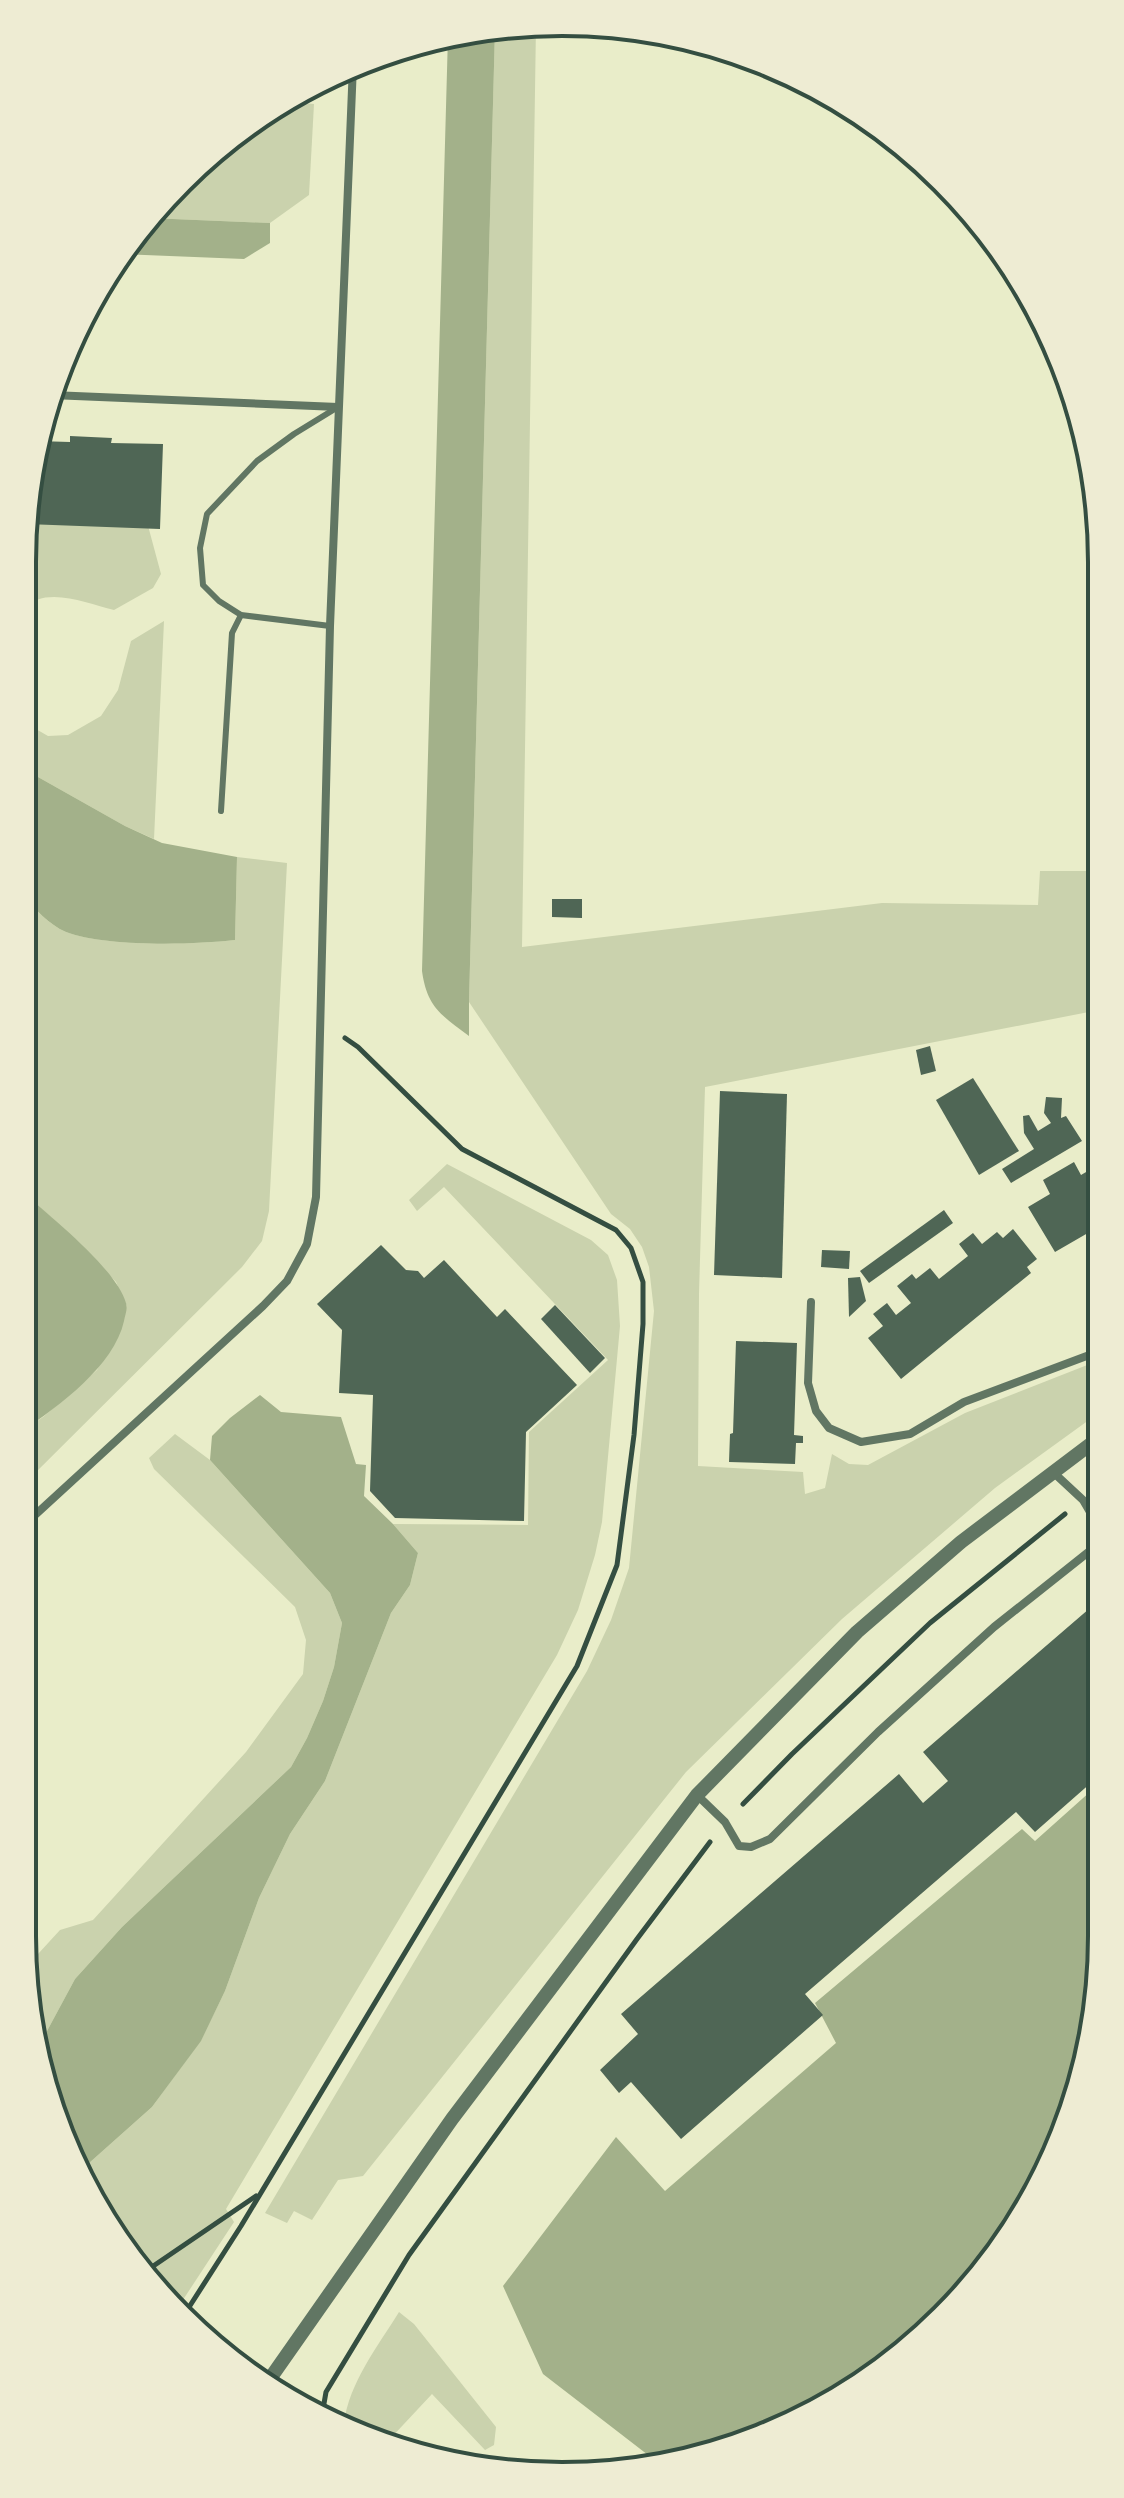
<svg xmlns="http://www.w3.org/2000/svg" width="1124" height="2498" viewBox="0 0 1124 2498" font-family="'Fira Sans',sans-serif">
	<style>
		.green { fill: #cad2ad }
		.water { fill: #a3b18a }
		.building { fill: #4f6655 }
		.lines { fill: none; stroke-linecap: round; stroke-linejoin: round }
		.path { stroke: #344e41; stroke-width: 5 }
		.service { stroke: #617663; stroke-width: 6 }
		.minor { stroke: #617663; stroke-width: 8 }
		.tertiary { stroke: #617663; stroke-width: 14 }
		.rim { fill: none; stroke: #344e41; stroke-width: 4 }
	</style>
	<rect width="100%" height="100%" fill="#e9edc9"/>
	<g class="green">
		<polygon points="536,25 522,947 882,903 1038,905 1040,871 1099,871 1099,1010 705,1087 699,1294 698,1466 803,1472 805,1494 825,1488 832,1454 849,1464 868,1465 965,1413 1100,1360 1100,1412 995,1488 842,1619 686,1772 363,2176 338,2180 312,2220 294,2211 287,2223 265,2213 587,1671 611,1620 629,1568 654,1311 649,1267 642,1247 630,1229 611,1214 469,1002 495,29"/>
		<path d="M284 101 314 104 309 195 270 223 149 218C186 173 232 129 284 101Z"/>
		<path d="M26 517 147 522 161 574 153 588 114 610C86 603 46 585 22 609V562Z"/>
		<polygon points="164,621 154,839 125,826 22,768 22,721 48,736 68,735 101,716 118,690 131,641"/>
		<path d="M237 857 287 863 269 1211 262 1241 242 1267 22 1486V1431L43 1417 97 1370 127 1306 116 1282 77 1241 22 1191V896C35 908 49 925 66 932 106 947 192 945 235 940Z"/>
		<path d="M447 1164 591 1240 608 1255 617 1280 620 1326 602 1522 595 1555 578 1610 557 1655 226 2209 234 2222 177 2309C137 2276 100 2218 79 2172L152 2107 201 2040 225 1991 259 1898 290 1834 325 1781 391 1613 410 1585 418 1553 393 1524 528 1525 529 1432 608 1360 444 1187 417 1211 409 1200Z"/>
		<polygon points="175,1434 210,1460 330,1593 342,1623 334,1667 323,1701 307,1738 291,1767 122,1927 75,1979 47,2031 42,2059 27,1966 60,1930 93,1920 246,1752 303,1674 306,1640 295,1607 154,1469 149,1458"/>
		<path d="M399 2312 414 2324 496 2427 494 2445 485 2450 432 2394 389 2440 344 2423C349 2383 378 2346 399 2312Z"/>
	</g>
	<g class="water">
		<path d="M495 29 469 1002V1036C441 1015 427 1007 422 971L448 35Z"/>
		<polygon points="149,218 270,223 270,243 244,259 120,254"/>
		<path d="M22 768 125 826 162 843 237 857 235 940C192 945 105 947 66 932 49 925 35 908 22 896Z"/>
		<path d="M22 1191C50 1217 116 1268 126 1303 128 1308 125 1315 124 1321 114 1366 59 1406 22 1431Z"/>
		<polygon points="260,1395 281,1412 341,1417 356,1464 366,1465 364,1496 393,1524 418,1553 410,1585 391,1613 325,1781 290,1834 259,1898 225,1991 201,2041 152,2107 79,2172 51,2110 42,2059 47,2031 75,1979 122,1927 291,1767 307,1738 323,1701 334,1667 342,1623 330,1593 210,1460 212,1436 230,1418"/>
		<polygon points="1101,1782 1102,1936 1092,2042 1061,2142 968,2292 832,2404 735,2447 661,2465 543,2374 503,2286 616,2137 665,2191 836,2043 815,2003 1022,1829 1035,1841"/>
	</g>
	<g class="building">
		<polygon points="70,436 112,438 111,443 163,444 160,529 26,524 32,456 37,441 70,442"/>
		<polygon points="552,899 582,899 582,918 552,917"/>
		<polygon points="930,1046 936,1071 921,1075 916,1050"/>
		<polygon points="973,1078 1019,1151 979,1175 936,1100"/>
		<polygon points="720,1091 787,1094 782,1278 714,1275"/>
		<polygon points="1046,1097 1062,1098 1061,1118 1066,1116 1082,1141 1011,1183 1002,1169 1034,1149 1024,1133 1023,1116 1029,1115 1038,1131 1051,1123 1044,1113"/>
		<polygon points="1099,1147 1100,1226 1055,1252 1028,1207 1050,1194 1043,1180 1074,1162 1081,1175 1098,1165 1090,1153"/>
		<polygon points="944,1210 953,1223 869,1283 860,1271"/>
		<polygon points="1013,1229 1037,1259 1027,1267 1031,1273 901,1379 868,1338 883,1326 873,1314 887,1303 896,1315 911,1303 897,1286 912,1274 916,1279 930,1268 939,1279 968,1256 959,1244 973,1233 982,1244 997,1232 1003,1238"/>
		<polygon points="381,1245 406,1270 418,1271 424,1278 444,1260 497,1317 505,1309 577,1385 526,1432 524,1521 395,1518 370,1491 373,1395 339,1393 342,1330 317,1304"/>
		<polygon points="822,1250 850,1251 849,1269 821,1267"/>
		<polygon points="860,1277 866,1301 849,1317 848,1278"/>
		<polygon points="555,1305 605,1358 590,1373 541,1319"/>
		<polygon points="736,1341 797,1343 794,1435 803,1436 803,1443 796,1443 795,1464 729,1462 730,1434 733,1433"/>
		<polygon points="1097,1602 1101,1606 1101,1774 1035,1832 1016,1812 805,1994 823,2015 681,2139 631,2082 619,2093 600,2070 638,2034 621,2014 899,1774 923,1803 948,1781 923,1752"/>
	</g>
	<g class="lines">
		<g class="path">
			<polyline points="743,1804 792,1754 930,1623 1065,1514"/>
			<polyline points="143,2273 256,2196"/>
			<polyline points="184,2315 241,2226 577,1666 617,1565 634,1435 643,1324 643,1282 631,1248 616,1230 462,1149 358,1047 345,1038"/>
			<polyline points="322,2415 326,2392 409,2255 637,1939 710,1842"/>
		</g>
		<g class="service">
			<polyline points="330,626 241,615 219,601 203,585 200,548 207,514 257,461 294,434 338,407"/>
			<polyline points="221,811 232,633 241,615"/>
		</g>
		<g class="minor">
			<polyline points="51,395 338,407"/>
			<polyline points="811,1302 808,1383 816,1411 829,1428 861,1442 910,1434 964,1402 1100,1351"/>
			<polyline points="1054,1473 1083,1500 1101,1531"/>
			<polyline points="22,1527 263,1306 287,1281 307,1244 316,1197 330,626 353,65"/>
			<polyline points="697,1795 725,1822 739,1846 751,1847 770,1839 878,1732 994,1627 1096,1546 1101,1535"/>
		</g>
		<polyline class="tertiary" points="267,2383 452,2119 697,1795 857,1632 961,1542 1100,1437"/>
	</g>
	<path d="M0 0H1124V2498H0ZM562 36H562A526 526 0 0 1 1088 562V1936A526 526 0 0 1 562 2462H562A526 526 0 0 1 36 1936V562A526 526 0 0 1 562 36Z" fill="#eeecd3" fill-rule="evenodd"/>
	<path class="rim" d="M562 36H562A526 526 0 0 1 1088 562V1936A526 526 0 0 1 562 2462H562A526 526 0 0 1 36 1936V562A526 526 0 0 1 562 36Z"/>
</svg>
